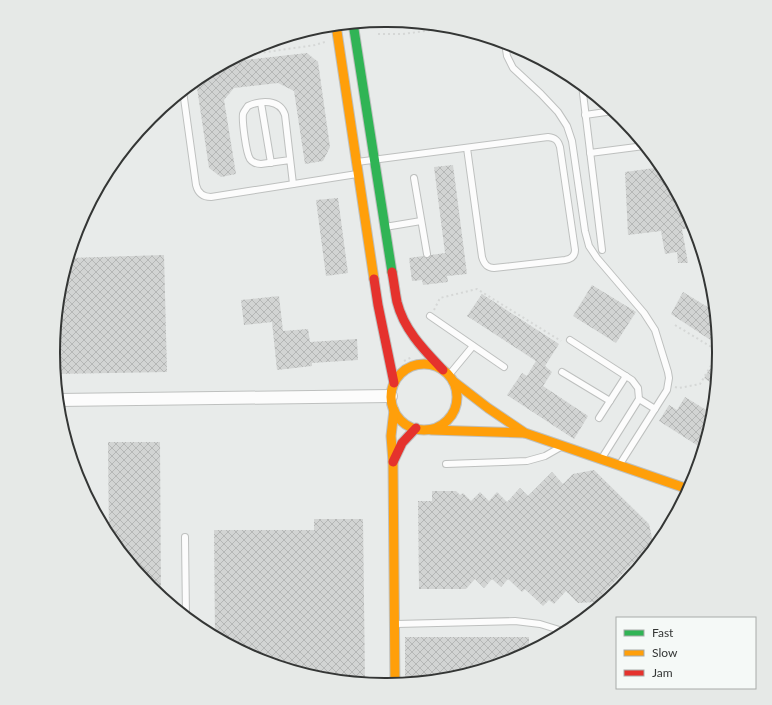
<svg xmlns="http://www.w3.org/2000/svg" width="772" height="705" viewBox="0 0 772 705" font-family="Lato,sans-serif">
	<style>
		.building { fill: url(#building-cross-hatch) }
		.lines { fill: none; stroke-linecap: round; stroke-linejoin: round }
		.lane-casing { stroke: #bec0bf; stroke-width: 8 }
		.street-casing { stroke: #bec0bf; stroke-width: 14 }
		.fast-casing { stroke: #bec0bf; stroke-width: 11 }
		.slow-casing { stroke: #bec0bf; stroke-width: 11 }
		.jam-casing { stroke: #bec0bf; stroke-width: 11 }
		.path { stroke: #d5d7d6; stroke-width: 2; stroke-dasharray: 2 3; stroke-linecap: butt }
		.lane { stroke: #fcfcfc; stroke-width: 6 }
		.street { stroke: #fcfcfc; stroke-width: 12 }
		.fast { stroke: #30b455; stroke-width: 9 }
		.slow { stroke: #ff9f0a; stroke-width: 9 }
		.jam { stroke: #e5322d; stroke-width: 9 }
		.rim { fill: none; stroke: #343635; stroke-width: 2 }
	</style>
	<defs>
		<pattern id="building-cross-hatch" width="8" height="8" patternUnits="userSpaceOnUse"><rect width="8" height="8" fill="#d2d4d3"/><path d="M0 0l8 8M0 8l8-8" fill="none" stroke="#b5b7b6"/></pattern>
	</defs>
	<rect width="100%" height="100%" fill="#e8ebea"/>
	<g class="building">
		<polygon points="307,53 318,62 330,147 323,161 305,164 294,91 278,83 234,88 224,100 236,174 221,177 209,168 196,81 201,76 227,62"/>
		<polygon points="453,165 467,274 447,276 448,282 423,285 422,280 412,281 409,258 423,256 427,258 431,255 445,253 434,167"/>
		<polygon points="662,167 694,228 682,229 688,263 678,263 677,252 665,254 661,231 628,235 625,172"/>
		<polygon points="338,198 348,273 326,276 316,200"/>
		<polygon points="164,255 167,372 56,374 54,352 60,287 69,258"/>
		<polygon points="592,285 636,312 616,343 573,316"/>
		<polygon points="683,292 714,311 718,345 671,314"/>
		<polygon points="482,294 559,344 545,366 552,372 543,386 588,416 574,439 507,395 522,373 527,376 536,361 467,316"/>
		<polygon points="279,296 283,331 308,329 310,342 357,339 358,360 312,363 312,366 277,370 272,322 244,325 241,300"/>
		<polygon points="718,356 717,372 715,385 704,378"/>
		<polygon points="685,397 711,413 704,424 709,427 703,449 659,421 669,405 677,410"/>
		<polygon points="108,442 160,442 161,596 151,587 109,537"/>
		<polygon points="594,470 649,524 653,542 595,602 578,603 566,591 554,604 549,600 543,606 525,589 522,592 508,579 501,587 492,579 484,588 475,579 466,589 419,589 418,501 432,501 432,491 456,491 460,495 463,493 471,501 480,492 489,501 497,492 507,502 520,488 528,496 552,472 563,484 573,474"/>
		<polygon points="314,519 363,519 365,683 321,679 259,660 215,636 214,530 314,530"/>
		<polygon points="405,637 529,637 529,651 513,660 451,679 405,683"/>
	</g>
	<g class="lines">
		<defs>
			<g id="lane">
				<polyline points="505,43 507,56 513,68 541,94 558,112 567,126 572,141 585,231 589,246 597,258 644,313 655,330 668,372 669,378 667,390 620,464"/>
				<polyline points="582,85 602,250"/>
				<path d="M183 91 196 185C198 193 203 197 211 197L357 174"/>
				<polyline points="261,103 271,163"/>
				<polyline points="585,115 613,111"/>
				<polyline points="590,153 644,146"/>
				<path d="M290 160 261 164C256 164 253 163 250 159 246 153 242 121 243 114 244 111 246 109 248 106 261 100 280 99 285 115L293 184"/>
				<path d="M357 162 548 137C555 138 558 140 560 147L575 250C575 256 571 259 565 260L494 268C487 268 484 264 482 257L467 148"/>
				<polyline points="414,178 427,254"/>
				<polyline points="385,227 421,221"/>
				<polyline points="430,316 504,367"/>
				<polyline points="570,340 632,380 638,388 639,399 602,458"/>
				<polyline points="562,372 610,401"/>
				<polyline points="449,375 473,346"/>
				<polyline points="639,399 655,409"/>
				<polyline points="599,418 626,376"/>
				<polyline points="446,464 527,461 545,456 559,448"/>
				<polyline points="185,537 186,617"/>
				<polyline points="396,624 515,621 540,624 566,632"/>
			</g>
			<polyline id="street" points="58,400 391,396"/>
			<polyline id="fast" points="353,23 392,272"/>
			<g id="slow">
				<polyline points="336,25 374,279"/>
				<circle cx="424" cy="397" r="33"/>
				<polyline points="453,381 488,408 525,433 688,489"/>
				<polyline points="394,410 391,436 393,462 395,684"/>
				<polyline points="431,430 524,433"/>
			</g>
			<g id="jam">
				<path d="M392 272C394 282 395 292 397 302 404 330 424 350 443 370"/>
				<polyline points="374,279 378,305 394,383"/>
				<polyline points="393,462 402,443 416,428"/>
			</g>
		</defs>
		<use href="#lane" class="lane-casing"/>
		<use href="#street" class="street-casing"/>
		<use href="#fast" class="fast-casing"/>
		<use href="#slow" class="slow-casing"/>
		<use href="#jam" class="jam-casing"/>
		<g class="path">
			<polyline points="378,34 403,34 454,27"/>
			<polyline points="239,56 315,45 325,42"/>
			<polyline points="434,310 440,298 477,289 561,341"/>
			<polyline points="675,325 718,351"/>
			<polyline points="404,361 412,357"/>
			<polyline points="675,387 679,388 700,384 718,354"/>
		</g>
		<use href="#lane" class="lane"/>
		<use href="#street" class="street"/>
		<use href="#fast" class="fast"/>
		<use href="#slow" class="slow"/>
		<use href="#jam" class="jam"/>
	</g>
	<path d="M0 0H772V705H0ZM385 27H387A325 325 0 0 1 712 352V353A325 325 0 0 1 387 678H385A325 325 0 0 1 60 353V352A325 325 0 0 1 385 27Z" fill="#e6e9e7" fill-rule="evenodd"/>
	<path class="rim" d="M385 27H387A325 325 0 0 1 712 352V353A325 325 0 0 1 387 678H385A325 325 0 0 1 60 353V352A325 325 0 0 1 385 27Z"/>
	<rect x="616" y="617" width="140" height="72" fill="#f5f9f7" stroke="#a8aba9"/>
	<rect x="624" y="630" width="20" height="6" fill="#30b455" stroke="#a8aba9"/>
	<text x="652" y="637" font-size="12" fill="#343635">Fast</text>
	<rect x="624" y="650" width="20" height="6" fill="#ff9f0a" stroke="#a8aba9"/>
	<text x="652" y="657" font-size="12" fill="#343635">Slow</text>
	<rect x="624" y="670" width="20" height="6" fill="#e5322d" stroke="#a8aba9"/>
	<text x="652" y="677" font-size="12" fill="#343635">Jam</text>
</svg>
